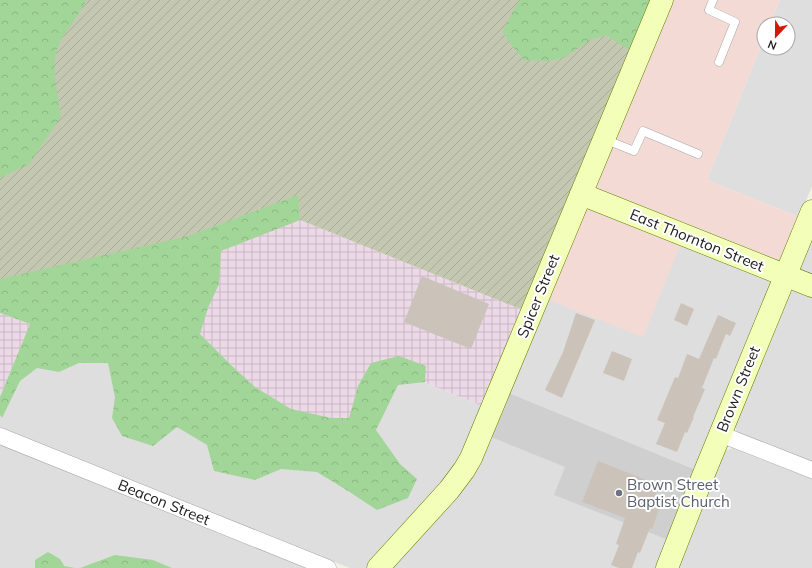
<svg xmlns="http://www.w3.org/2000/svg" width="812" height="568" viewBox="0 0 812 568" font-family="Mulish,sans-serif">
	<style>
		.residential { fill: #dfdede }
		.commercial { fill: #f4dad5 }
		.industrial { fill: url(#industrial-grid) }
		.religious { fill: #cfcfcf }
		.construction { fill: url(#construction-furrows) }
		.forest { fill: url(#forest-crowns) }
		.building { fill: #cbc3b9 }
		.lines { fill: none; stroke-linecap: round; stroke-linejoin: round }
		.lane-casing { stroke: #a8a8a8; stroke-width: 9 }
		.street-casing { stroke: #a8a8a8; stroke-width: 17 }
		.secondary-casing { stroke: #628000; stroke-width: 23 }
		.lane { stroke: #fff; stroke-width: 8 }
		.street { stroke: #fff; stroke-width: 16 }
		.secondary { stroke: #f3ffb8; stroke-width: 22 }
		.worship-dot { fill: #6b7280; stroke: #fff; stroke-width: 1.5 }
		.labels { text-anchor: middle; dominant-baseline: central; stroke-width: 4; stroke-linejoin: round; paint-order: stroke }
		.street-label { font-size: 15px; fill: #212121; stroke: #fff }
		.worship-label { font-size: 15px; fill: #5b616d; stroke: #fff; text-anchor: start }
	</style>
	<defs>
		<pattern id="industrial-grid" width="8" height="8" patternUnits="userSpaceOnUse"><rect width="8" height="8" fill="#ecd8e6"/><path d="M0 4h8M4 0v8" fill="none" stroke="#cab9c5"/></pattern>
		<pattern id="construction-furrows" width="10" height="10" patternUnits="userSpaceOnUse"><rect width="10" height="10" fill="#c5c8b1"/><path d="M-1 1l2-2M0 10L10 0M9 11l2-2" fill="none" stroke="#a9ac98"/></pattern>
		<pattern id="forest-crowns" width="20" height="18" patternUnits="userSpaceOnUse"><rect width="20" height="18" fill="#a2d598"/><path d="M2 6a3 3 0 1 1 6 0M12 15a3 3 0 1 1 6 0" fill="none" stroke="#8bb783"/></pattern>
	</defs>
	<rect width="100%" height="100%" fill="#f2f0e7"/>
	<g class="residential">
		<polygon points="780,0 812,0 812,186 799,217 707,180 764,39 764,48 788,48 788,24 770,24"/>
		<polygon points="812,236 812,280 800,271 800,266"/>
		<polygon points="681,243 769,280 771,285 696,470 509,393 547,299"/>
		<polygon points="795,290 812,295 812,464 737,432 735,427 790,292"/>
		<polygon points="30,324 382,365 485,407 461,461 368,568 350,568 0,428 0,397"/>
		<polygon points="491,437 566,467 555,495 668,540 657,568 391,568"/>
		<polygon points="0,444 310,568 0,568"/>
		<polygon points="732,448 812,479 812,568 679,568 687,543 725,451"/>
	</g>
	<g class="commercial">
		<polygon points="672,0 780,0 770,24 764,24 764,39 707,180 799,217 783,259 778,263 595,188"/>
		<polygon points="589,209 681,243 643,337 547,299 585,211"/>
	</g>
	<g class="industrial">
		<polygon points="300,220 525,311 485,407 382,365 350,444 167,371 214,253"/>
		<polygon points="0,313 30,324 0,397"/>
	</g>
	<polygon class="religious" points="509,393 696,470 668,540 554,495 565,467 491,437"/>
	<polygon class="construction" points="0,0 654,0 525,311 300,220 214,253 0,313"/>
	<g class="forest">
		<path d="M0 0H86C80 15 69 26 61 40 49 61 58 94 61 117L29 164 0 178Z"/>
		<polygon points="520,0 654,0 632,52 606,35 590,40 565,57 550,61 524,60 509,42 503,31 515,7"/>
		<polygon points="298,195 300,220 221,251 219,284 208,308 200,334 232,366 255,387 291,409 331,418 349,418 358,386 371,363 399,356 426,366 425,382 398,385 376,430 400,464 417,479 408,498 377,510 348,491 317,472 281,469 255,480 214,471 207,445 177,427 153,446 122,436 112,418 115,397 108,363 79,363 59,372 37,368 20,381 2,418 0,415 0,397 30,324 0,313 0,279 188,236"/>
		<polygon points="48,552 60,559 64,566 75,568 35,568 35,560"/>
		<polygon points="115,555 153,560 172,568 80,568"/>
	</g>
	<g class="building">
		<polygon points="422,276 489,304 471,349 404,322"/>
		<polygon points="681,303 694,309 687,326 674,320"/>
		<polygon points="576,313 595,320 562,398 545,390 563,352"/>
		<polygon points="718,315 736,323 730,336 726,334 716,359 714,358 702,388 705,389 693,417 694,417 687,433 685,432 677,452 656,444 665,423 657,420 675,377 678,378 687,354 699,359"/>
		<polygon points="612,351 632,359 624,381 603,373"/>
		<polygon points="598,461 659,485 651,506 659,509 652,529 650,528 640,553 638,552 632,568 619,568 611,565 619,545 616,544 625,518 582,502"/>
	</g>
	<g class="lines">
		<defs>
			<g id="lane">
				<polyline points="713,0 709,10 735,22 719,62"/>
				<polyline points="604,139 634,151 643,131 698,154"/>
			</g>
			<g id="street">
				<polyline points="720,434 812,470"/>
				<polyline points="0,436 328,568"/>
			</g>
			<g id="secondary">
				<polyline points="581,194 812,286"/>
				<polyline points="378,568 449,490 464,470 471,458 662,0"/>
				<polyline points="667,568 703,476 812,211"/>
			</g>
		</defs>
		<use href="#lane" class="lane-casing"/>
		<use href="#street" class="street-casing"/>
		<use href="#secondary" class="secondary-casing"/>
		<use href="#lane" class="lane"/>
		<use href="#street" class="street"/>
		<use href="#secondary" class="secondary"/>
	</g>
	<circle class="worship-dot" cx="619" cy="493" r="4"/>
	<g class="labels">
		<g class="street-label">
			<text transform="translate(697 240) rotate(22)">East Thornton Street</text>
			<text transform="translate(538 296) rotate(-68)">Spicer Street</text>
			<text transform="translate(738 389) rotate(-68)">Brown Street</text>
			<text transform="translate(164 502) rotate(22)">Beacon Street</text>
		</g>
		<g class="worship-label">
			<text x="627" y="484">Brown Street<tspan x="627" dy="17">Baptist Church</tspan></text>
		</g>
	</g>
	<g transform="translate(776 36) rotate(202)"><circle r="19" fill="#ffffff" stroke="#a6a6a6"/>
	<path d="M0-3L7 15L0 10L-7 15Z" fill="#d21a00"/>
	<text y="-6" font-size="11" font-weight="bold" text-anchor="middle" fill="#212121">N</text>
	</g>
</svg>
